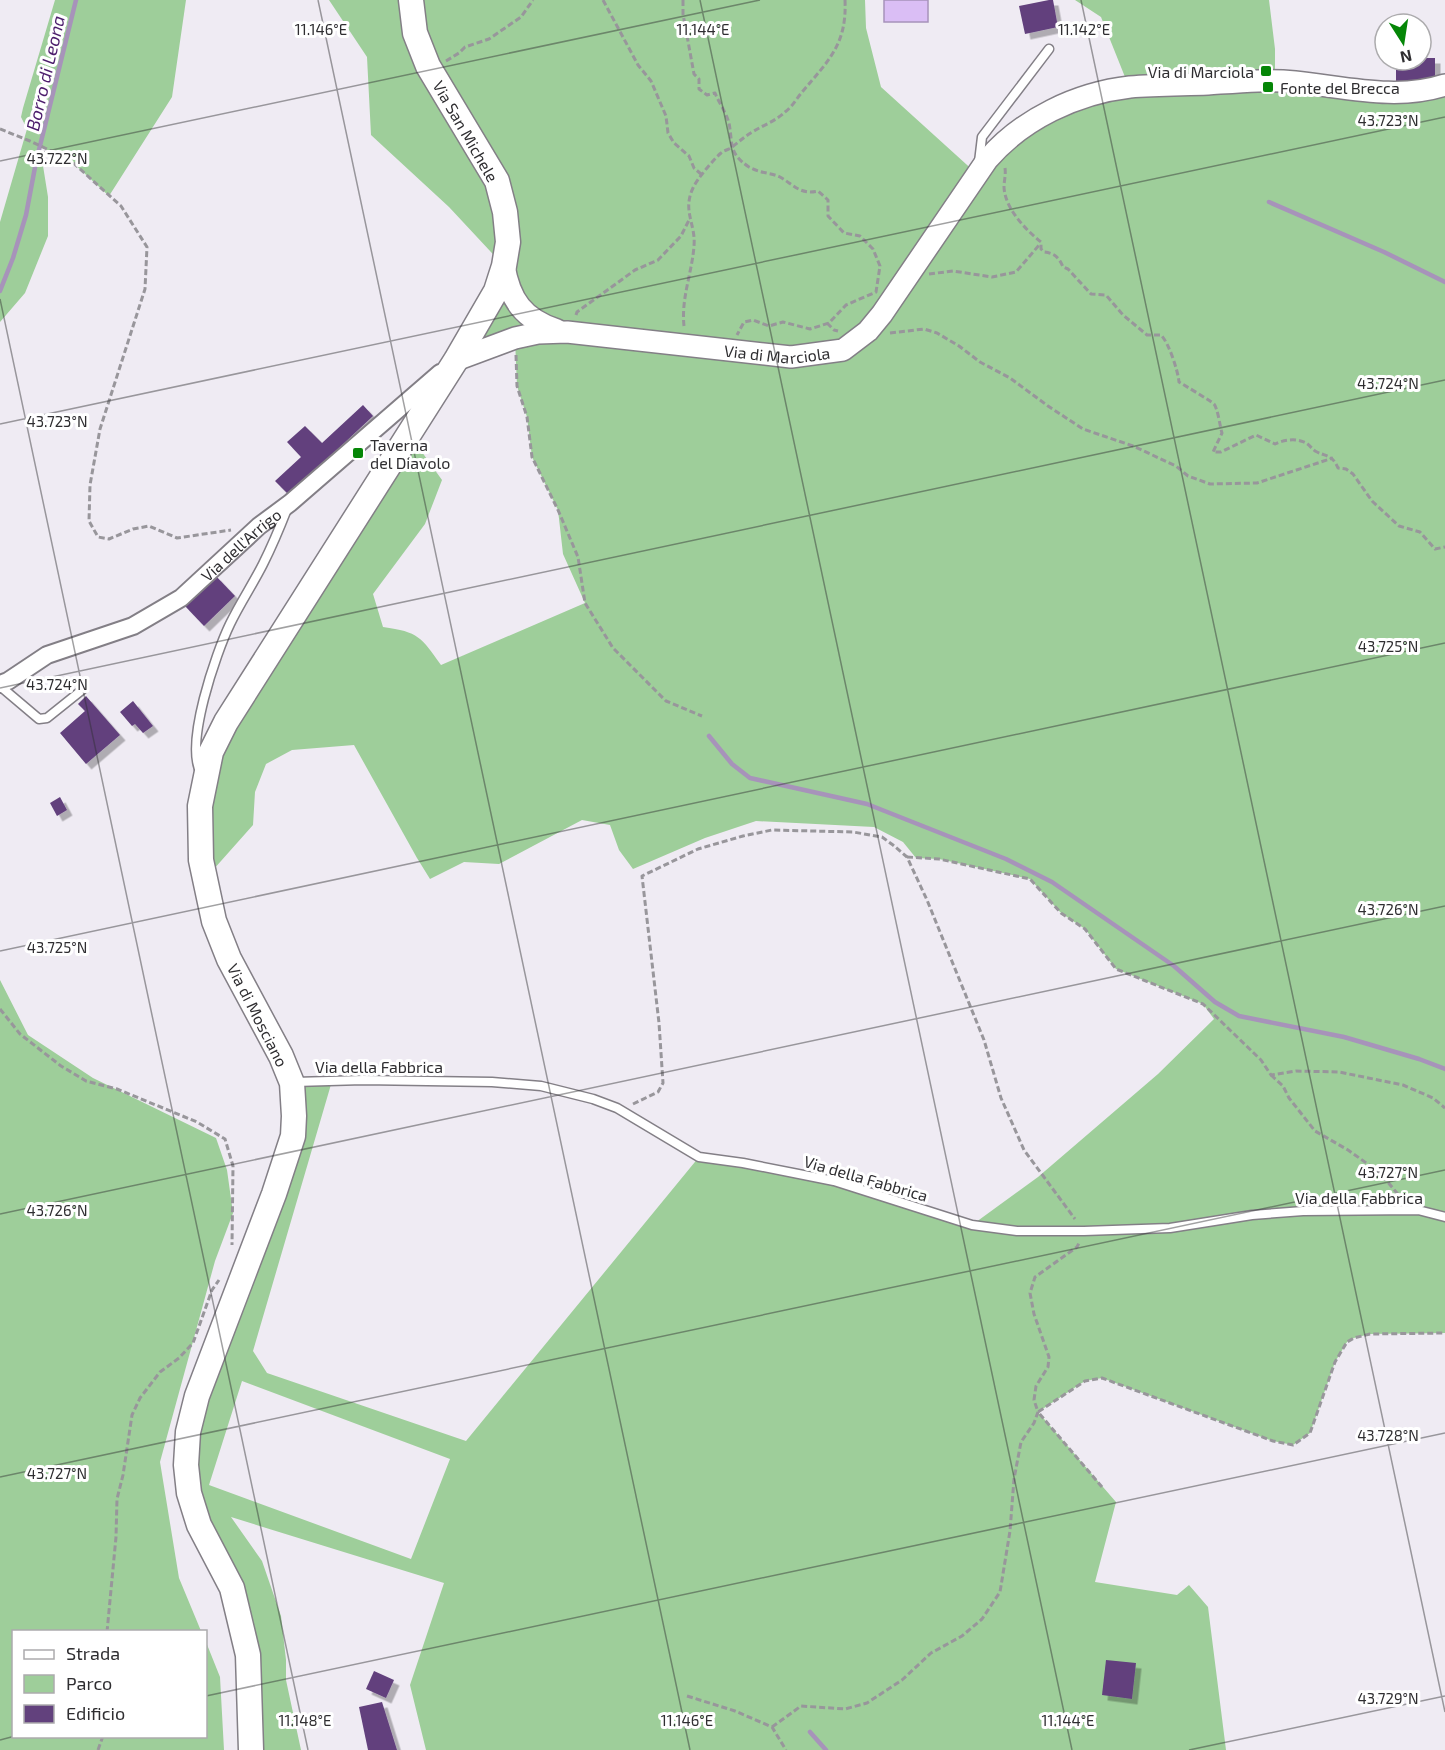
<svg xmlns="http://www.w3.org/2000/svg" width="1445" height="1750" viewBox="0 0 1445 1750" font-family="'Exo 2',sans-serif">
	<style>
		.green { fill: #9ece9a; fill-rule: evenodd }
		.water { fill: #dabef5; stroke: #a793ba; stroke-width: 1.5 }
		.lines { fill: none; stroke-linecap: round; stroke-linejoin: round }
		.stream { stroke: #a793ba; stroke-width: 4.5 }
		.building { fill: #62417d; filter: url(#shadow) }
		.service-casing { stroke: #837f86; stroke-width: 11 }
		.minor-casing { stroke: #837f86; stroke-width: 20 }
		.tertiary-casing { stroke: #837f86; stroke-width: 24 }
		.secondary-casing { stroke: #837f86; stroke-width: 27 }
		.path { stroke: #98969b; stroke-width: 3; stroke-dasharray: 6 3; stroke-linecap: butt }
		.service { stroke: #fff; stroke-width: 8 }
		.minor { stroke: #fff; stroke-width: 16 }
		.tertiary { stroke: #fff; stroke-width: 21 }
		.secondary { stroke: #fff; stroke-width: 24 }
		.ticks { fill: none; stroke: #2f2e31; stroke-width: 1.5; stroke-opacity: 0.45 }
		.poi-dot { fill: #058607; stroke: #fff; stroke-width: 2 }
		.labels { text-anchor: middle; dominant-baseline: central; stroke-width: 6; stroke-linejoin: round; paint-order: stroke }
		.poi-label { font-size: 16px; fill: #2f2e31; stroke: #fff; text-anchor: start }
		.street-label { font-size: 16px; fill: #2f2e31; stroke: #fff }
		.water-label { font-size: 18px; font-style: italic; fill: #4c1d6c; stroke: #fff }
		.ticks-label { font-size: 15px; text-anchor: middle; fill: #2f2e31; stroke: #fff; stroke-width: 6; stroke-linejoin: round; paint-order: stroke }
	</style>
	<defs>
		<filter id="shadow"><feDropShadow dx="5.5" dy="5.5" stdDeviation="0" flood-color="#0004"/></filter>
	</defs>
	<rect width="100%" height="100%" fill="#efebf3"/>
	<g class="green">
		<polygon points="55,0 186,0 172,97 109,196 70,160 40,147 48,197 48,236 25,293 0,322 0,222 27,129 21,117 23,108"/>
		<path d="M329 0H865L866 28 881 87 977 174 1038 117 1129 87 1101 17 1075 0H1269L1275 49V81L1445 85V1333L1370 1334 1354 1338 1347 1342 1335 1362 1310 1433 1293 1445 1273 1441 1102 1378 1085 1381 1038 1412 1116 1502 1095 1582 1177 1595 1189 1585 1208 1607 1226 1750H426L410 1685 444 1583 231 1517 262 1561 281 1616 286 1660V1680L301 1750H251L248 1655 186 1465 274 1194 292 1083 332 1081 253 1351 267 1373 466 1441 699 1157 834 1181 972 1225 1038 1177 1158 1074 1214 1019 1203 1004 1116 969 1085 929 1061 913 1030 879 939 859 916 858 903 842 874 827 756 821 705 838 633 869 619 850 610 825 582 820 499 864 464 862 430 879 417 858 354 745 292 750 266 764 255 792 253 825 205 879V780L409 434 442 480 425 524 373 594 383 627C419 632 421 637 441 665L585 603 563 554 558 510 532 457 527 417 517 386 515 339 456 360 504 266 449 207 371 135 367 57ZM242 1381 450 1459 411 1559 209 1485Z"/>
		<polygon points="0,980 28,1035 93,1078 216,1138 227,1170 233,1213 215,1261 160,1462 179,1578 201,1631 14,1632 14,1736 206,1736 206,1642 220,1677 224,1750 0,1750"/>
	</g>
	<rect class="water" x="884" y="0" width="44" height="22"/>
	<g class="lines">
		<g class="stream">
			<polyline points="1269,202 1384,252 1445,282"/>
			<polyline points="0,291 13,258 26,215 36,162 76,0"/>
			<polyline points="709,736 732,764 750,778 867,804 1006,859 1052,882 1174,966 1215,1002 1239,1016 1344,1037 1419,1059 1445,1069"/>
			<polyline points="810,1732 826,1750"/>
		</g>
	</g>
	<g class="building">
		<polygon points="1049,0 1053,0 1058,27 1025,34 1019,6"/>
		<polygon points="1421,58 1435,58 1435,81 1396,81 1396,60 1421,60"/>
		<polygon points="363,405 373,416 289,495 275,481 301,457 287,442 305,426 322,443"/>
		<polygon points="215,575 235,596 204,626 184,605"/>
		<polygon points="86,696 120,735 86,764 60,733 85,711 78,704"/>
		<polygon points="133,701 153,726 143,733 135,724 132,726 120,712"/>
		<polygon points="60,797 67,810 57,816 50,803"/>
		<polygon points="1106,1660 1136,1663 1132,1699 1102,1695"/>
		<polygon points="374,1671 394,1680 386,1698 366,1689"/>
		<polygon points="382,1702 397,1750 368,1750 359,1707"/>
	</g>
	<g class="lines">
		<defs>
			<g id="service">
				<polyline points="979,162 982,137 1049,49"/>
				<polyline points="0,686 39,719 47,718 82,690"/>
				<path d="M201 773C184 745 216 653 230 624 240 603 253 584 263 564 272 546 280 527 287 509"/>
				<polyline points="295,1082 363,1080 492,1082 541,1086 593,1099 617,1108 699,1157 743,1163 834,1181 972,1225 1017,1231 1084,1231 1170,1228 1252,1215 1303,1211 1418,1210 1445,1217"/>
			</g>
			<g id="minor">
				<path id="s1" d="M0 684 8 681 47 655 133 626 181 598 259 526 290 503 440 373"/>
			</g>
			<g id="tertiary">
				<path d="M504 266C510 300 523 319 557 330"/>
				<path id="s2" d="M456 360 515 338 538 333 567 332 791 357 843 350 868 331 882 314 987 160C1022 119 1077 93 1130 87 1156 85 1182 85 1208 84 1237 82 1267 79 1295 82 1345 87 1397 101 1445 85"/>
			</g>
			<polyline id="secondary" points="251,1750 248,1655 232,1588 199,1525 189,1493 186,1465 188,1432 197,1396 274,1194 293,1136 294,1116 292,1083 281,1056 229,959 214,921 201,860 200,806 211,752 226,722 456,360 496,291 504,266 508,242 505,212 497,181 428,66 415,33 411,0"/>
		</defs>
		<use href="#service" class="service-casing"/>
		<use href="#minor" class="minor-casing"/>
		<use href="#tertiary" class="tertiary-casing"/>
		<use href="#secondary" class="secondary-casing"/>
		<g class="path">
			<polyline points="603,0 638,65 651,81 666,116 668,133 674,143 689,156 694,168 701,174"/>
			<path d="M683 0V14L694 74 699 79V89L707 95 715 93C719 103 726 112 729 123 733 144 728 153 749 167 759 173 772 173 780 177 794 185 800 195 818 191L828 200V216L844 233 860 236 873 249 880 266 876 292 846 305 829 323 810 329 783 322 769 326 753 320 744 322 737 335"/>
			<polyline points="446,61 459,53 465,47 489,39 521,17 533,0"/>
			<polyline points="0,129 30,141 70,160 121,206 147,247 145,289 100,429 90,485 89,521 98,537 109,539 133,529 149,526 177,538 231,530"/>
			<path d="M1005 168C1006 175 1004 181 1004 187 1005 209 1026 230 1041 242V249L1044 252C1054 253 1059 257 1063 267L1068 269 1091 294 1106 295 1123 315 1147 335H1161C1169 343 1178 371 1179 382 1184 385 1211 401 1214 404 1218 409 1220 427 1222 433L1213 452H1221L1256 435 1275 444C1283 440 1295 438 1304 442 1309 444 1311 448 1315 451 1326 457 1332 454 1338 468L1346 469 1353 474 1372 501 1399 526 1420 532 1435 549 1445 547"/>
			<polyline points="929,274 953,271 992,277 1016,272 1040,244"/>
			<polyline points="576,315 577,312 635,270 658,260 681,236 689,220"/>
			<polyline points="827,323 834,330 838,331"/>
			<path d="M684 326C681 298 692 273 694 246 696 224 682 211 693 188 697 179 713 160 721 153 724 150 729 150 732 147 740 141 745 136 754 131 764 125 777 120 785 112 792 107 797 98 803 91 829 60 847 44 845 0"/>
			<polyline points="890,333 924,329 937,333 959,346 980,362 1010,378 1048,406 1083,429 1133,446 1176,466 1188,476 1210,484 1257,483 1333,458"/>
			<polyline points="516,355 517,386 527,417 532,457 558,510 578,557 585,603 613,648 666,701 702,716"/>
			<polyline points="907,857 939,859 1030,879 1061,913 1085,929 1116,969 1203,1004 1261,1060 1271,1075 1296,1071 1339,1072 1403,1085 1433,1098 1445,1108"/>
			<polyline points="0,1009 20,1034 61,1066 86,1081 117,1089 197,1122 225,1139 233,1166 232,1245"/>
			<polyline points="1271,1075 1283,1086 1289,1098 1315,1131 1348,1150 1379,1172 1403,1200"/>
			<polyline points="633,1104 658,1092 663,1083 659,1023 642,876 698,849 743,836 772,830 853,832 882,837 893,845 907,857 927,900 984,1040 1001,1098 1024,1150 1075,1219"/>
			<polyline points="1102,1487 1038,1412 1085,1381 1102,1378 1273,1441 1293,1445 1310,1433 1335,1362 1347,1342 1354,1338 1370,1334 1445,1333"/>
			<polyline points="107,1632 116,1537 117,1499 123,1475 132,1415 140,1398 160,1372 179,1358 193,1343 212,1290 219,1280"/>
			<polyline points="687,1696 735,1711 772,1727 786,1750"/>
			<polyline points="772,1727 801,1706 845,1709 867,1703 902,1680 931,1653 962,1636 982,1619 1000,1592 1010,1531 1014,1479 1021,1442 1034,1423 1038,1412 1034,1400 1036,1386 1048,1367 1049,1357 1034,1314 1030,1293 1035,1277 1077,1247 1079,1243"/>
			<polyline points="98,1750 103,1736"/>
		</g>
		<use href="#service" class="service"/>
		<use href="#minor" class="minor"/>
		<use href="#tertiary" class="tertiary"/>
		<use href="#secondary" class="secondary"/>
	</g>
	<path class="ticks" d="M318 0 690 1750M700 0 1072 1750M1081 0 1445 1712M0 161 760 0M0 299 308 1750M0 424 1445 117M0 688 1445 380M0 951 1445 643M0 1214 1445 906M0 1477 1445 1170M206 1696 1445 1433M0 1740 15 1736M1189 1750 1445 1696"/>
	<g class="poi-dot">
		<rect x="1260" y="65" width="12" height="12" rx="3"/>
		<rect x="1262" y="81" width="12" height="12" rx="3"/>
		<rect x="352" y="447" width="12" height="12" rx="3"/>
	</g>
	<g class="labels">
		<g class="poi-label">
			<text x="1254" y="71" text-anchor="end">Via di Marciola</text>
			<text x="1280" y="87">Fonte del Brecca</text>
			<text x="370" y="444">Taverna<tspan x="370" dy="18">del Diavolo</tspan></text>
		</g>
		<g class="street-label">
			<text transform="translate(466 131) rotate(60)">Via San Michele</text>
			<text stroke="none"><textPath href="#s2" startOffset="327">Via di Marciola</textPath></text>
			<text stroke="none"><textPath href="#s1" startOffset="282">Via dell'Arrigo</textPath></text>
			<text transform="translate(258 1015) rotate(63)">Via di Mosciano</text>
			<text x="379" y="1066">Via della Fabbrica</text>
			<text transform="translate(866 1178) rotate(16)">Via della Fabbrica</text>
			<text x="1359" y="1197">Via della Fabbrica</text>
		</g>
		<g class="water-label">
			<text transform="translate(45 73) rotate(-77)">Borro di Leona</text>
		</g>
	</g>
	<g class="ticks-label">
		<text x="321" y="35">11.146°E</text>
		<text x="703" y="35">11.144°E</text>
		<text x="1084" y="35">11.142°E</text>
		<text x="1388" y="126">43.723°N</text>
		<text x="57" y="164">43.722°N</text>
		<text x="1388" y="389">43.724°N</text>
		<text x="57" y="427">43.723°N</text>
		<text x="1388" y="652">43.725°N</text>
		<text x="57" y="690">43.724°N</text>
		<text x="1388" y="915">43.726°N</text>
		<text x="57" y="953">43.725°N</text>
		<text x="1388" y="1178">43.727°N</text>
		<text x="57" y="1216">43.726°N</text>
		<text x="1388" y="1441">43.728°N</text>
		<text x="57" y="1479">43.727°N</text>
		<text x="1388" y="1704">43.729°N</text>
		<text x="305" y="1726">11.148°E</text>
		<text x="687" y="1726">11.146°E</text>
		<text x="1068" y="1726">11.144°E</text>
	</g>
	<rect x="12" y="1630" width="195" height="108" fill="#ffffff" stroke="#acabad" stroke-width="1.5"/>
	<rect x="24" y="1650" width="30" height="9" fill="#ffffff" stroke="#acabad" stroke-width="1.5"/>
	<text x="66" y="1660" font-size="18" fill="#2f2e31">Strada</text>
	<rect x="24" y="1675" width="30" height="18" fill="#9ece9a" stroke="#acabad" stroke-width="1.5"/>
	<text x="66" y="1690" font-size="18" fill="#2f2e31">Parco</text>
	<rect x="24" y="1705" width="30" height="18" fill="#62417d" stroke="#acabad" stroke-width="1.5"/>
	<text x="66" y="1720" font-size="18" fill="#2f2e31">Edificio</text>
	<g transform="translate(1403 42) rotate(168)"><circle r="28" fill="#ffffff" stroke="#acabad" stroke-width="1.5"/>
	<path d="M0-4.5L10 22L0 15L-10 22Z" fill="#058607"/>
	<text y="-9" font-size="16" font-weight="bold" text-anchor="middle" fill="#2f2e31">N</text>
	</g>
</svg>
